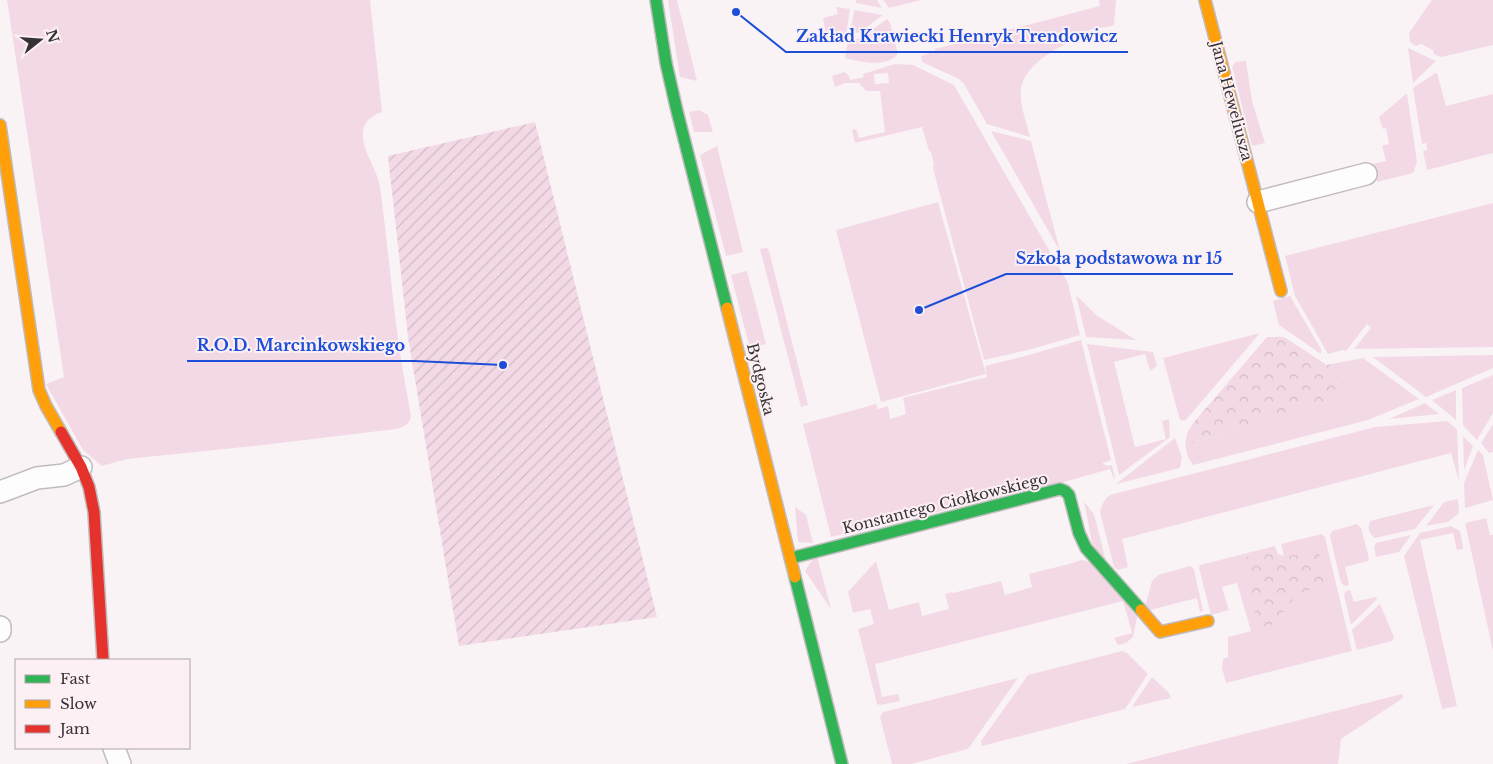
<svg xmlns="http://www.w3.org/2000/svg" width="1493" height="764" viewBox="0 0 1493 764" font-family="'Libre Baskerville',serif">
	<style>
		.grass { fill: #f3d9e6; fill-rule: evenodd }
		.park { fill: url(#park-crowns) }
		.garden { fill: url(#garden-furrows) }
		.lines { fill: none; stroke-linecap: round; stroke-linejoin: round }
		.street-casing { stroke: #c0bbbd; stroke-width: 24 }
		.fast-casing { stroke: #c0bbbd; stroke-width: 14 }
		.slow-casing { stroke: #c0bbbd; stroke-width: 14 }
		.jam-casing { stroke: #c0bbbd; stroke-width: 14 }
		.street { stroke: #fefdfe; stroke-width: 21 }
		.fast { stroke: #30b455; stroke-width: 11 }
		.slow { stroke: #ff9f0a; stroke-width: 11 }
		.jam { stroke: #e5322d; stroke-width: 11 }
		.labels { text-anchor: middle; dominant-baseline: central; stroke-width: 4; stroke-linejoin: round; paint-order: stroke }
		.street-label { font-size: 15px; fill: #363234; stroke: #fcf0f5 }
		.leader { fill: none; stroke: #1d4ed8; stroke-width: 2 }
		.callout-dot { fill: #1d4ed8; stroke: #fcf0f5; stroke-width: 2 }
		.callout-label { font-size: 16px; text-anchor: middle; font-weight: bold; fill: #1d4ed8; stroke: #fcf0f5; stroke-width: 4; stroke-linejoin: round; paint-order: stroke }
	</style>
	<defs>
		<pattern id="park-crowns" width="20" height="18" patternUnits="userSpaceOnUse" patternTransform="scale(1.25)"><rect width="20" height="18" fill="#f3d9e6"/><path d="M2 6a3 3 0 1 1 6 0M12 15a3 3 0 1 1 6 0" fill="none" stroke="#d1bbc6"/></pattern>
		<pattern id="garden-furrows" width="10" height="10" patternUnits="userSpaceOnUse" patternTransform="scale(1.25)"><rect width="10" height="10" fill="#f3d9e6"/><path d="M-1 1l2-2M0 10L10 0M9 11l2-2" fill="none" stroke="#d1bbc6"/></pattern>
	</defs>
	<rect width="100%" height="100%" fill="#f9f3f6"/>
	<g class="grass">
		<path d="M7 0H370L382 112C372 115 363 122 363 133 362 152 377 168 380 187 387 237 391 288 398 338 401 365 407 391 411 417 409 425 403 427 396 429L263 445 127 459 102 466 83 450 46 384 64 377Z"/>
		<polygon points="668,0 677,0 697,81 680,77"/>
		<polygon points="856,0 877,0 882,8 856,3"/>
		<polygon points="883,0 922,0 889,8"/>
		<path d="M1099 0H1116L1114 25C1107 28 1099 27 1092 29 1085 32 1078 37 1071 41 1050 52 1017 69 1021 99 1022 111 1027 124 1030 137L987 124 964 84 959 79 922 62 921 56 935 51V49L1100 6Z"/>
		<polygon points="1432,0 1493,0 1493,45 1441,57 1434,54 1433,50 1421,44 1416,46 1410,42 1409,33"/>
		<polygon points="836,7 850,9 846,35 827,40 823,18 838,14"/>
		<polygon points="854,10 883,15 860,32 850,34"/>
		<path d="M887 19 890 23 898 54C886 68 861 62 845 58L848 42 862 37Z"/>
		<polygon points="1408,48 1436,61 1413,83"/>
		<polygon points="1246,61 1252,101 1265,143 1252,146 1232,66 1236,62"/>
		<path d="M895 64 913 65 954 85 1068 283 1080 335 1028 350 984 360 933 168 934 164 931 152 929 151 922 127 855 143 852 130 856 129 859 138 885 132 880 91H866L859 83H845L835 87 832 76 845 72 846 74H848L850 80 864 77 863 74ZM888 73 889 83 875 84 874 74Z"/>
		<path d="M1435 73H1437L1446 106 1493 94V153L1427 170 1423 151 1427 150 1426 143 1422 144 1413 88C1421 82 1428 79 1435 73Z"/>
		<polygon points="1406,94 1407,94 1417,162 1413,173 1377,182 1373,164 1386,161 1382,146 1389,144 1386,128 1383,129 1379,117"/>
		<polygon points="699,110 708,115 713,132 694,132 689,112"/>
		<polygon points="991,131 1031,141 1060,251"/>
		<polygon points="717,146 743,252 726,256 700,155"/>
		<polygon points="938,202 986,374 881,402 836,230"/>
		<polygon points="1493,203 1493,347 1354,349 1371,328 1367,324 1346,351 1343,350 1328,354 1295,296 1285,256"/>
		<polygon points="765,248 767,248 769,251 808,405 801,407 760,249"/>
		<polygon points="747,271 766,344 750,349 731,275"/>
		<polygon points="1076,295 1096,315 1136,340 1086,337"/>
		<polygon points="1290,296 1321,349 1321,354 1279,325 1273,301"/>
		<polygon points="1260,333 1185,421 1180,420 1163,358"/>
		<polygon points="1081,340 1111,460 1103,463 1103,464 1108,466 1112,465 1115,478 1114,479 1110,469 1064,482 831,537 803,424 876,404 878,409 888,406 890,419 906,414 903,398 987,377 985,366 1029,355"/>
		<polygon points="1087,344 1153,352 1157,366 1150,371 1145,354 1114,362 1135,447 1166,439 1162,421 1169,419 1170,437 1119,475"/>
		<polygon points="1493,355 1493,368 1426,397 1373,357"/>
		<polygon points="1363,358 1419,399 1368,420 1193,465 1188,457 1185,445 1237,429 1337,385 1332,364"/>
		<polygon points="1493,375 1493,413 1477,440 1463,425 1462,388"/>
		<polygon points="1456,390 1456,420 1432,400"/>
		<polygon points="1425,403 1439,414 1389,419"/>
		<path d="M1447 421 1457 429 1459 481 1451 453 1122 539 1128 567 1118 570 1114 567 1100 512C1102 505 1104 499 1110 495L1375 427Z"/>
		<polygon points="1493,424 1493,452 1489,453 1481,443"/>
		<polygon points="1463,436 1473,446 1464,470"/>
		<polygon points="1175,438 1182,457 1180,468 1116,484"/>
		<polygon points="1478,450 1483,455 1493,500 1465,508 1464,483"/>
		<polygon points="1458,499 1459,513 1448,522 1426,526 1444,502"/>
		<polygon points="1084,502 1094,514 1106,562 1092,543"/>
		<path d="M1434 505 1415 529 1375 538C1369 534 1367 528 1370 521Z"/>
		<polygon points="795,507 806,515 813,543 798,542"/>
		<polygon points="1486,518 1490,535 1493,535 1493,651 1465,523"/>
		<polygon points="1357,524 1361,528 1369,558 1368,561 1345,567 1349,585 1345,586 1341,583 1330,536 1332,531"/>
		<polygon points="1451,526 1460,531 1463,547 1463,549 1457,550 1453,533 1420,540 1457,706 1442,709 1404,556 1420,533"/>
		<polygon points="1322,534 1325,537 1352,651 1226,683 1222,668 1223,659 1228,657 1228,637 1251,631 1237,583 1222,587 1229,610 1211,615 1199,568 1200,565 1275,546 1282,567 1285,561 1281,544"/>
		<polygon points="1411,535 1399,552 1376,557 1374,547 1376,543"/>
		<polygon points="817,556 831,609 805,571 810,563"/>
		<polygon points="1081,560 1086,561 1092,564 1120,595 1137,617 1133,637 1126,643 1118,645 1114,638 1132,633 1123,601 875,664 882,697 898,694 900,701 880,705 877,704 858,629 874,624 870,609 853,613 848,592 876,561 889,610 919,602 922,616 949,609 945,594 952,592 953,593 1001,581 1005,595 1032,587 1029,574 1073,563"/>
		<polygon points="1190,566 1194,569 1203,611 1200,612 1197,598 1146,611 1145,607 1152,581 1158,575"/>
		<polygon points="1350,590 1354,602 1376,597 1377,599 1351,625 1344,595 1346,591"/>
		<polygon points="1380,604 1394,637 1392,641 1357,650 1352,630"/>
		<polygon points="1122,651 1127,653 1148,674 1125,709 982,746 981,741 1028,675"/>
		<polygon points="1152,677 1169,693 1171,698 1132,707"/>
		<polygon points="1018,678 968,749 911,764 892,764 880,717 883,712"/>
		<polygon points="1402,694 1403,698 1400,700 1341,739 1338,764 1126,764"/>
	</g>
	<g class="park">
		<path d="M1267 337H1284L1327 365 1332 364C1336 382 1341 386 1327 401L1185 445 1187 433 1194 422Z"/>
		<polygon points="1318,549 1327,585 1299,593 1261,638 1243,558 1272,551 1286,557"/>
	</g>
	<polygon class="garden" points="535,122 657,617 459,646 408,337 388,156"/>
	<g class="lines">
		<defs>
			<g id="street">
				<polyline points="1258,202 1366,174"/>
				<polyline points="0,492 37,478 64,475 81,467"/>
				<polyline points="0,627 0,631"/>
				<polyline points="114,748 120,764"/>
			</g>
			<g id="fast">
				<polyline points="656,0 666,63 677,111 727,308"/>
				<polyline points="791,558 1060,489 1065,491 1069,495 1079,533 1086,548 1141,610"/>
				<polyline points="795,577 842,764"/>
			</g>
			<g id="slow">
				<polyline points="1205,0 1281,291"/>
				<polyline points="0,125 39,390 46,406 61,432"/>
				<polyline points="727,308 795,577"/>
				<polyline points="1141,610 1160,632 1208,621"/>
			</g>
			<polyline id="jam" points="61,432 81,467 89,487 94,512 103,660"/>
		</defs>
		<use href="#street" class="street-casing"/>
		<use href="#fast" class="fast-casing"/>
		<use href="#slow" class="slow-casing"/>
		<use href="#jam" class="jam-casing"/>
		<use href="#street" class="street"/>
		<use href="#fast" class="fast"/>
		<use href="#slow" class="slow"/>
		<use href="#jam" class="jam"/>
	</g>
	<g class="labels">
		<g class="street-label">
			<text transform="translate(1232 101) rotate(75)">Jana Heweliusza</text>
			<text transform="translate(761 379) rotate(76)">Bydgoska</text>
			<text transform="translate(945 503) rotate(-14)">Konstantego Ciołkowskiego</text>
		</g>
	</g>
	<path class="leader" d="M736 12L786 52H1128M919 310L1006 274H1233M503 365L415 361H187"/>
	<g class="callout-dot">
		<circle cx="736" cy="12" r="5"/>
		<circle cx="919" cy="310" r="5"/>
		<circle cx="503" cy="365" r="5"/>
	</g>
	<g class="callout-label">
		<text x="957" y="42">Zakład Krawiecki Henryk Trendowicz</text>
		<text x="1119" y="264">Szkoła podstawowa nr 15</text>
		<text x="301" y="351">R.O.D. Marcinkowskiego</text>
	</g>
	<rect x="15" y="659" width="175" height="90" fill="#fcf0f5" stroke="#ada4a8"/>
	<rect x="25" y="675" width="25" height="8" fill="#30b455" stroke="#ada4a8"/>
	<text x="60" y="684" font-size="15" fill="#363234">Fast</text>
	<rect x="25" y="700" width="25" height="8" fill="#ff9f0a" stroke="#ada4a8"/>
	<text x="60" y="709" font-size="15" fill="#363234">Slow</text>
	<rect x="25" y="725" width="25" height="8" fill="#e5322d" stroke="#ada4a8"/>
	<text x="60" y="734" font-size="15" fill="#363234">Jam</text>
	<g transform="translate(40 40) rotate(73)" stroke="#fcf0f5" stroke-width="4" paint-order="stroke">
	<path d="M0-4L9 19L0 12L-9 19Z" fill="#363234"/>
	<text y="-8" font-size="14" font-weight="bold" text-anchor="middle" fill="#363234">N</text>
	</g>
</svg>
